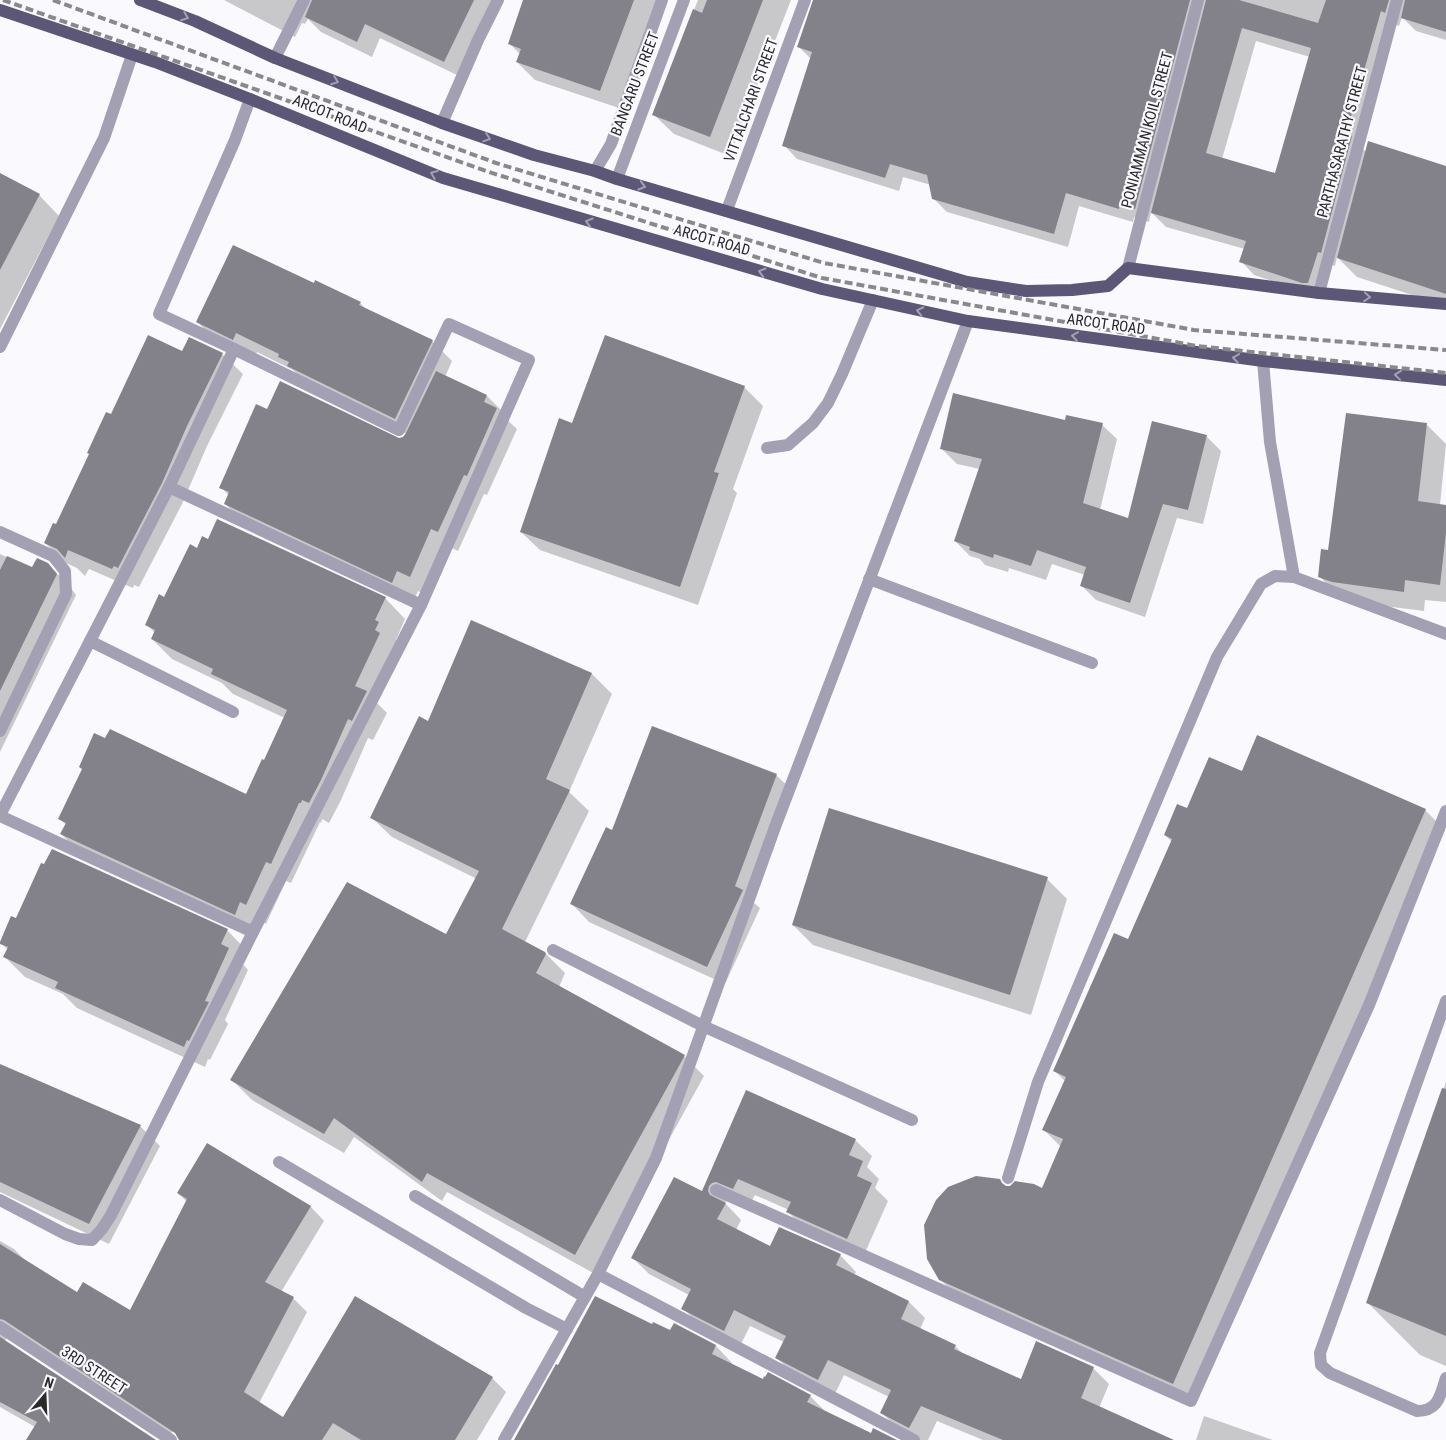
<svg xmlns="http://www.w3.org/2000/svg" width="1446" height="1440" viewBox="0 0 1446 1440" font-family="'Roboto Condensed',sans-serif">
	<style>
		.shadow { fill: #0003; fill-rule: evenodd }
		.building { fill: #83828a; fill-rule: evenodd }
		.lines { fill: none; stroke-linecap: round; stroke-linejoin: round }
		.lane { stroke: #a3a0b3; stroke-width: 12 }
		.street { stroke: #a3a0b3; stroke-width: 12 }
		.primary { stroke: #5c5777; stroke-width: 12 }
		.rail { stroke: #89898d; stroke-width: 4; stroke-dasharray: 8 4; stroke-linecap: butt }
		.oneway { stroke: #a3a0b4 }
		.labels { text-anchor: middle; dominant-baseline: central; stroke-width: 4.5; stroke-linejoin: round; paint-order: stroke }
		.street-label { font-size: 15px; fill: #29292c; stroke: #fafafe }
	</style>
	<rect width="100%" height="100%" fill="#fafafe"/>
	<g class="shadow">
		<polygon points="224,0 497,0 459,76 380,38 372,57 321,32 308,19 305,24 302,23 295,37"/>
		<polygon points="530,0 658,0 619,108 535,80 517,62 520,54 509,43"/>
		<polygon points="698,0 791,0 730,156 674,134 653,114"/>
		<path d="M814 0H1446V40L1416 31 1402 17 1399 26 1394 24 1360 146 1366 152 1446 168V306L1357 277 1337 257 1335 266 1332 265 1316 296 1254 275 1241 261 1245 249 1166 227 1151 212 1149 222 1134 217 1133 222 1079 206 1068 247 947 212 933 198 931 185 903 177 899 191 797 159 784 145 811 59 799 47ZM1256 41 1310 57 1276 175 1222 159Z"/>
		<polygon points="0,175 39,195 59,216 0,329"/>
		<polygon points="314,285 360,303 367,310 432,341 452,361 445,377 487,396 507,416 506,419 517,429 487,495 484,494 458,551 452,548 430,597 418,591 413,602 246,524 225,504 229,496 221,487 268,410 400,439 407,434 309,386 293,370 257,352 254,359 218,342 197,322"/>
		<polygon points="183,352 222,354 243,374 207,446 182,504 139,587 134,585 133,588 89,569 85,576 77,568 66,563 45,543 57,526 111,416"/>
		<polygon points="744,387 763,406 733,489 737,493 698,605 540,550 521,532 573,424"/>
		<polygon points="1066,421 1102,425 1117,439 1100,510 1129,520 1206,436 1221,451 1203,524 1177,518 1145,617 1096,600 1081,585 1085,575 1052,564 1046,580 1009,568 1008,572 985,565 980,559 970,556 955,541 980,469 957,464 942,449"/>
		<polygon points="1427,425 1446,444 1440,505 1446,506 1446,602 1425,600 1424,611 1353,602 1340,597 1320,577"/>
		<polygon points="198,550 385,598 405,619 396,640 399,643 377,703 387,713 373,740 368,738 341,800 329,823 322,819 321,823 320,822 291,883 286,881 266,924 261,921 255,934 81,854 61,834 66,825 60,819 83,770 246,795 265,762 285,718 233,694 222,683 172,659 152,639 155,633 146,624"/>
		<polygon points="0,554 33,569 47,564 68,584 76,595 0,752"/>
		<polygon points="592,674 612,694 569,792 589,811 525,942 545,953 565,973 559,987 684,1056 704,1076 595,1274 447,1192 442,1201 354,1137 344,1153 252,1100 232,1080 447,936 477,879 392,837 371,817 429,722"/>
		<polygon points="1242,773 1425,810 1445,830 1193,1403 960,1300 940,1279 999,1180 1006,1187 1043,1189 1061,1147 1044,1130 1065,1081 1055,1071 1129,940 1172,842 1165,835 1187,810"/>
		<polygon points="776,775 794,792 753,902 760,908 725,984 589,922 572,904 613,832"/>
		<polygon points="1047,879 1067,899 1031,1015 813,945 793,925"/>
		<polygon points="227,930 247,951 242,963 248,970 225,1020 228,1024 210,1060 208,1059 205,1067 77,1008 63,994 25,977 5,957 8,950 1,943"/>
		<polygon points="0,1065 140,1126 160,1146 109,1244 0,1192"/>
		<polygon points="1446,1082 1446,1366 1420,1355 1368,1303"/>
		<polygon points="747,1092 855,1140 872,1156 867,1167 879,1179 875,1188 888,1201 864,1255 804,1228 788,1212 789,1210 755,1195 750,1204 728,1199 725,1203 741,1220 736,1230 771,1248 840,1255 856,1272 854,1275 909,1302 925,1318 920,1329 955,1346 965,1356 1021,1380 1093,1368 1109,1384 1099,1408 1161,1440 983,1440 937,1421 928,1440 919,1440 898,1429 882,1413 889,1397 844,1375 834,1396 793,1374 777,1358 784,1342 750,1326 740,1346 699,1325 683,1308 689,1295 649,1274 633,1258 702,1193"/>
		<polygon points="208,1145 311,1207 324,1221 281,1292 293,1298 307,1312 259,1403 283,1419 492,1378 506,1392 477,1440 187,1440 173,1431 171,1434 7,1336 5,1342 152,1440 27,1440 35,1427 0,1407 0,1241 14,1249 27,1262 78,1294 130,1312 187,1202 178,1193"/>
		<polygon points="675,1325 716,1346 732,1363 731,1365 763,1381 810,1396 826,1412 872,1434 894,1440 522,1440 652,1326 671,1332"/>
		<polygon points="1204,1416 1273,1440 1196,1440"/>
	</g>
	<g class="building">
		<polygon points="312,0 474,0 444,62 365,24 357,42 305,17"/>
		<polygon points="523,0 634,0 600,91 516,62 521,49 508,44"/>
		<polygon points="707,0 763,0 710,137 652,115 693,9 702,13"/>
		<polygon points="813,0 1190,0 1135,209 1120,204 1119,209 1066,193 1054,234 932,199 927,175 890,164 885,178 782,146 812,52 797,47"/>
		<path d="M1206 0H1239L1318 23 1326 0H1389L1385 13 1381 11 1346 134 1352 136 1321 253 1318 252 1308 283H1302L1239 262 1246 241 1151 213ZM1242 28 1311 48 1275 173 1206 153Z"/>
		<polygon points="1405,0 1446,0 1446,32 1401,18"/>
		<polygon points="1368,141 1446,166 1446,294 1337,258"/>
		<polygon points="0,173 40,194 0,270"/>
		<polygon points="233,245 314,283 315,280 361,302 359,305 433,340 395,419 287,366 289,362 278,357 279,354 236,333 233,340 196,322"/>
		<polygon points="148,335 182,351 189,337 223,353 187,426 162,483 118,568 114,566 112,569 68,550 65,558 57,549 44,543 53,523 56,524 89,454 87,453 106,412 111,414"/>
		<polygon points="605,335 745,386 714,472 719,473 680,587 520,532 559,418 572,423"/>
		<polygon points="436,371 487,395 484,402 497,408 467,476 464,475 438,532 431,529 410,577 397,571 392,583 224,504 229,492 219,488 256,404 267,409 280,381 399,438 403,437 406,433"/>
		<polygon points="953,393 1065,420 1066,415 1103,423 1083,503 1128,518 1152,421 1207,435 1188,510 1163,504 1130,603 1080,586 1086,567 1037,550 1031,566 994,554 993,558 969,550 970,547 954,541 982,459 940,449"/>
		<polygon points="1346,413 1427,423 1418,501 1446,505 1446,533 1440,585 1405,580 1404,592 1332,582 1318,577 1321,549 1328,550"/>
		<polygon points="217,519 386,597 375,620 379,622 375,630 380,633 355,686 367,691 352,721 348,719 321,780 309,803 302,800 301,803 299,803 271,864 266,862 246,905 240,902 235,915 60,834 66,823 58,819 82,769 79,767 94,733 105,738 110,729 246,794 262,759 264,760 287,710 211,674 213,669 151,639 155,630 145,625 159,594 164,597 190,544 197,548 202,536 208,539"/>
		<polygon points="7,556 32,567 37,558 48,563 57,574 0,691 0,570"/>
		<polygon points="471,620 592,673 546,779 570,790 502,929 545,952 546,954 536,973 685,1055 575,1255 427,1173 422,1182 334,1118 324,1134 230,1080 347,882 446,934 479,871 370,818 419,716 428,721"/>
		<polygon points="652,726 777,774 735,886 743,890 707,967 570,904 606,827 612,830"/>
		<polygon points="1257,735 1426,809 1173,1384 939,1280 927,1259 924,1225 936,1200 948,1187 976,1176 1000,1179 1002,1183 1006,1186 1010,1186 1015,1181 1034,1184 1042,1188 1063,1139 1042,1130 1066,1077 1053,1071 1114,933 1128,939 1172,839 1164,835 1177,804 1187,808 1209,757 1242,771"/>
		<polygon points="829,808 1048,877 1010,995 792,925"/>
		<polygon points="52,849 228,929 221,944 229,948 205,1001 209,1002 189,1041 187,1040 184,1047 55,988 58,982 3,957 8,947 0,944 0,942 11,916 16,918 41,863 44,864"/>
		<polygon points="0,1064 141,1125 89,1224 0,1182"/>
		<polygon points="1442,1088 1446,1089 1446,1336 1366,1303"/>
		<polygon points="746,1090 856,1139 849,1155 863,1161 857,1176 872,1183 847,1239 786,1212 791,1202 738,1179 733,1189 716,1182 712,1183 709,1186 708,1191 710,1195 726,1203 717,1219 770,1246 779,1227 841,1254 836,1265 909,1301 901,1319 956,1345 954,1349 1021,1379 1036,1341 1094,1367 1081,1398 1174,1440 1003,1440 921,1406 909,1428 880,1413 891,1390 828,1360 818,1380 775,1358 786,1336 734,1310 724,1331 681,1309 691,1289 631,1258 674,1177 702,1191"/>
		<polygon points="207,1143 311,1206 265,1282 294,1297 244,1392 283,1417 355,1296 493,1377 455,1440 361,1440 333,1423 322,1440 179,1440 175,1433 4,1320 0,1319 0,1244 77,1292 83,1282 130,1310 187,1199 177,1193"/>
		<polygon points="595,1296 652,1324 653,1322 670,1330 674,1323 716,1345 712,1354 763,1379 764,1376 765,1377 768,1372 811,1395 807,1402 871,1433 873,1428 897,1440 514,1440 556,1364 558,1365"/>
		<polygon points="0,1337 156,1440 26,1440 37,1422 0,1402"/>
	</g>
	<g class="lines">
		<g class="lane">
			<polyline points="1263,361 1270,442 1294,577 1446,634"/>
			<polyline points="767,448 788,445 813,423 828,403 842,374 873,300"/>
			<polyline points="869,579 1092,663"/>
			<polyline points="553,950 703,1026 912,1120"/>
			<polyline points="279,1162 526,1308 567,1329"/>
			<polyline points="1008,1178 1038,1082 1217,657 1261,584 1275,576 1294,577"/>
			<polyline points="716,1190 1191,1401 1369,1005 1446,811"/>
			<polyline points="415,1196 585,1297"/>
		</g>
		<g class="street">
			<polyline points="275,58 304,0"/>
			<polyline points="442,123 478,40 498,0"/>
			<polyline points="595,171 611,144 662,0"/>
			<polyline points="617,179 684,0"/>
			<polyline points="727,210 805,0"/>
			<polyline points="1128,268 1198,0"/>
			<polyline points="1319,293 1397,0"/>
			<polyline points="0,347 104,138 132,55"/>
			<polyline points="234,349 399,430 449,324 529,360 421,605"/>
			<polyline points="0,532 53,556 65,571 66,594 0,731"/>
			<polyline points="90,641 169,487 234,349 159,314 235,140 250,99"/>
			<polyline points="0,815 90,641 233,712"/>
			<polyline points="0,816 253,932"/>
			<path d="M1446 1001 1320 1353 1321 1365 1330 1373 1417 1411C1439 1411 1440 1395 1446 1378"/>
			<polyline points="0,1200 65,1234 79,1239 92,1240 102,1229 111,1215 253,932 421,605 169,487"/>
			<polyline points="598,1274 914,1440"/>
			<polyline points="0,1327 171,1440"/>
			<polyline points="504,1440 598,1274 656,1158 775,827 968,321"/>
		</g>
		<g class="primary">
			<polyline points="140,0 195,21 275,58 442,123 534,155 595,171 617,179 967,282 1026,291 1072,290 1108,286 1128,268 1319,293 1446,304"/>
			<polyline points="0,10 155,62 250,99 443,178 822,289 968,321 1263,361 1446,380"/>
		</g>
		<g class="rail">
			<polyline points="3,0 489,172 822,278 1197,346 1446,373"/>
			<polyline points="53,0 496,163 824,263 1194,330 1446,350"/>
		</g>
	</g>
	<defs><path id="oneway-chevron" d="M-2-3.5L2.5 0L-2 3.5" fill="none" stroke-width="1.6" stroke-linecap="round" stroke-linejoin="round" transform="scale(1.25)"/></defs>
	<g class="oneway">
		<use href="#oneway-chevron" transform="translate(185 17) rotate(21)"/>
		<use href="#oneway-chevron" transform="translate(335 81) rotate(21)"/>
		<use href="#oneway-chevron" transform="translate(487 138) rotate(19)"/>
		<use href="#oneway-chevron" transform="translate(434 174) rotate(-158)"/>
		<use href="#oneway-chevron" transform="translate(642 186) rotate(16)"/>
		<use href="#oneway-chevron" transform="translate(589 222) rotate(-163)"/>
		<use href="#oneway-chevron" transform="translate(762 272) rotate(-164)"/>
		<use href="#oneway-chevron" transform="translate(1367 297) rotate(5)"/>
		<use href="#oneway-chevron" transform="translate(920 311) rotate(-168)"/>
		<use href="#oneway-chevron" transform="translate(1075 336) rotate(-172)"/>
		<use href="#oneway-chevron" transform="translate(1236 358) rotate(-172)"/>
		<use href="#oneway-chevron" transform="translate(1398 375) rotate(-174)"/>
	</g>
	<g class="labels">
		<g class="street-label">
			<text transform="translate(635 84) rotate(-69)">BANGARU STREET</text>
			<text transform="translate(751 100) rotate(-70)">VITTALCHARI STREET</text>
			<text transform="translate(330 114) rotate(22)">ARCOT ROAD</text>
			<text transform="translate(1147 130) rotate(-75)">PONIAMMAN KOIL STREET</text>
			<text transform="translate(1342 142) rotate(-75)">PARTHASARATHY STREET</text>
			<text transform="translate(712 240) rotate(16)">ARCOT ROAD</text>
			<text transform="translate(1106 324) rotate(8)">ARCOT ROAD</text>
			<text transform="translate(94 1370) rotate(33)">3RD STREET</text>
		</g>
	</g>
	<g transform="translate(45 1395) rotate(19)" stroke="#fafafe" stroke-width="4" paint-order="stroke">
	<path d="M0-4L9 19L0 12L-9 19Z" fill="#29292c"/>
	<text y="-8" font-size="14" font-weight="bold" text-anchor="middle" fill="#29292c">N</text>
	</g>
</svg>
